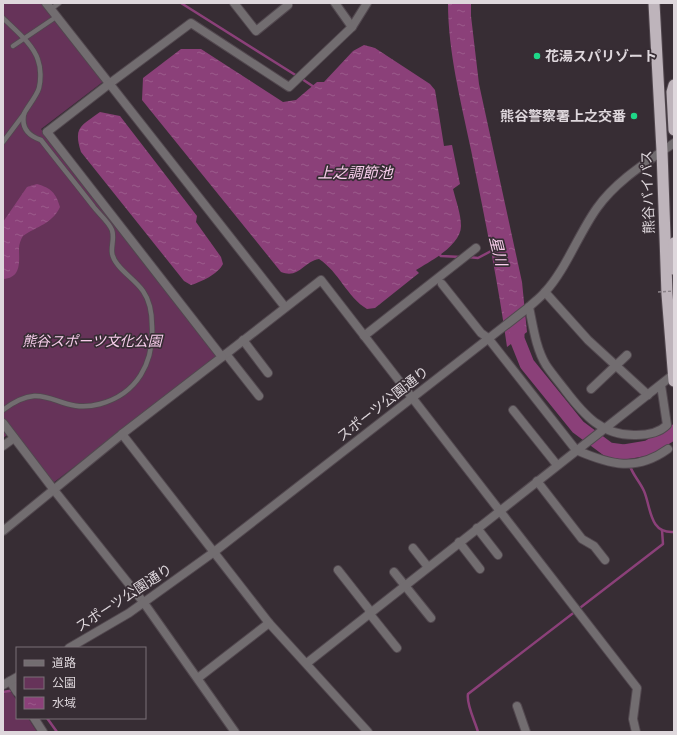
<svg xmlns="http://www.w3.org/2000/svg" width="677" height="735" viewBox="0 0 677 735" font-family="'Times New Roman','Noto Sans JP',serif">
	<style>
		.green { fill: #663359 }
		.water { fill: url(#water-ripples) }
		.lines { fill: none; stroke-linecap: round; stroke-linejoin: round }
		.stream { stroke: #8b4079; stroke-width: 2.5 }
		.river { stroke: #8b4079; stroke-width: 15 }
		.service-casing { stroke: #52484f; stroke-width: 6 }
		.minor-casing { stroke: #52484f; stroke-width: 10 }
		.tertiary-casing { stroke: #52484f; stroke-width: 10 }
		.trunk-casing { stroke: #52484f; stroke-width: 13 }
		.service { stroke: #726d70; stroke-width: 4.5 }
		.minor { stroke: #726d70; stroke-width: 8 }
		.tertiary { stroke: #726d70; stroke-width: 8 }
		.trunk { stroke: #beb4bb; stroke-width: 11 }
		.path-bridge { stroke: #8a8288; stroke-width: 1.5; stroke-dasharray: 3 2; stroke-linecap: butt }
		.poi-dot { fill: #1ed888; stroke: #372d34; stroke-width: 1.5 }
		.labels { text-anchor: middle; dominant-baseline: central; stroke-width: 3.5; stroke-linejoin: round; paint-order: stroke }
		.poi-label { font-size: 14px; font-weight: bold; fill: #ded7dc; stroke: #372d34; text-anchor: start }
		.street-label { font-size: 14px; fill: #ded7dc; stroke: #372d34 }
		.park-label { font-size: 14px; font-style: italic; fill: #f7cdeb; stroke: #372d34 }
		.water-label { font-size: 15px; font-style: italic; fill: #facfed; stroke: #372d34 }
	</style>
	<defs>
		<pattern id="water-ripples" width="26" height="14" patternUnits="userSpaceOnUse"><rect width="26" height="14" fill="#8b4079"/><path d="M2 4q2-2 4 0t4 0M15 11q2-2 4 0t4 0" fill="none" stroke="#9b5b8b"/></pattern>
	</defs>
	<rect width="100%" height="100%" fill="#372d34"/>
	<g class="green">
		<polygon points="3,3 42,3 104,81 41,129 218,357 53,483 12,431 3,438"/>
		<polygon points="10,690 17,701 17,718 28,718 37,732 3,732 3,694"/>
	</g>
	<g class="water">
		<path d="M448 3H471V16L479 84 522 282 527 332 507 347C498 281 484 215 471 150 461 102 448 52 448 3Z"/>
		<path d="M364 45 375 48 430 84 435 90 444 146 452 145 460 184 453 189C456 201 461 214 461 226 461 245 431 261 416 270L419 273 375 308 367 309C347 297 339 272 319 259 303 262 299 279 281 272L142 100 143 78 181 49H201L283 102 296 100 317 82H324L353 51Z"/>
		<path d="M100 112 120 116 197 216 196 222 221 257 223 264C218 274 201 282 191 285L184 281 81 152C73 127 81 126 100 112Z"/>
		<path d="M37 184C51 188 56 193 60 207 52 224 37 226 23 236 21 239 19 244 19 248 19 261 22 278 3 279V222L27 187Z"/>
	</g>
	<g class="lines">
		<g class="stream">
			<polyline points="181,3 297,76"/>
			<polyline points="302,79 314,87"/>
			<polyline points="439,254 441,256 461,257"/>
			<polyline points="468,257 478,258 493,250"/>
			<polyline points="624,452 628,461"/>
			<path d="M630 466C633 475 640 482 644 491 651 507 649 534 674 532"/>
			<polyline points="3,692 15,690"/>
			<polyline points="47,718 57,732"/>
			<path d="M478 732C475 721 466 704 468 694L663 544 662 530"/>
		</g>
		<polyline class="river" points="517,319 517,339 527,364 578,427 609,450 624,452 648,448 674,432"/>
		<defs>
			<g id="service">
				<polyline points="51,9 59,3"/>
				<path d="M3 18C15 30 33 44 38 60 41 68 41 80 39 88 37 96 25 110 24 114 21 128 29 136 41 140 58 162 76 184 93 206 98 213 109 222 112 230 116 243 106 251 118 265 125 274 136 281 143 291 150 301 152 314 152 326 154 363 137 394 100 404 55 416 48 376 3 410"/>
				<polyline points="13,46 56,17"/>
				<polyline points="3,142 24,114"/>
			</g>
			<g id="minor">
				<polyline points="46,3 285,307"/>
				<polyline points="234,3 256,31 288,5"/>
				<polyline points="335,3 352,27"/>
				<polyline points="109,84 191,23 289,87 352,27 367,3"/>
				<path d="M442 284 481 333 488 338 576 450C611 465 636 472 668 449"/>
				<polyline points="545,292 588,340 648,395"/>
				<path d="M529 307C533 326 536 349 546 365 552 374 559 382 565 390 584 415 602 436 636 435 648 435 659 433 667 425L661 385"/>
				<polyline points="364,336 476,248"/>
				<polyline points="243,340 268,373"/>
				<polyline points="226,354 259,396"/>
				<polyline points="222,357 321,280 637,688 633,719 636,732"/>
				<polyline points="591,389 627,355"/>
				<polyline points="513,410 557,465"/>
				<polyline points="122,434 269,623 368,732"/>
				<polyline points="3,446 14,438"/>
				<polyline points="537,481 582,539 594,546 605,560"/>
				<polyline points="54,490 144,603 235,732"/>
				<polyline points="477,528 498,555"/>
				<polyline points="3,531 122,434 222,357 47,132"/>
				<polyline points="459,542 480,569"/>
				<polyline points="413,548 428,567"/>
				<polyline points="338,570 371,612"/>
				<polyline points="394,572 431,618"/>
				<polyline points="369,613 397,648"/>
				<polyline points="307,663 674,374"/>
				<polyline points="198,678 269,623"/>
				<polyline points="517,706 526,732"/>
			</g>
			<g id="tertiary">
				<polyline points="47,132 109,84"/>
				<polyline points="3,423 54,490"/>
				<path d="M69 648 129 613 214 552 529 307C534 302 540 298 545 292 565 271 579 233 597 208 616 181 647 162 674 143"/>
				<polyline points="10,681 17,692"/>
				<polyline points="3,685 17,677"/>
				<polyline points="34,718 43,732"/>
			</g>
			<g id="trunk">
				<polyline points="654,3 662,151 667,294 674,381"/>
				<polyline points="674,85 672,92 674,130"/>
				<polyline points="673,269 674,243"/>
			</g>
		</defs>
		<use href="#service" class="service-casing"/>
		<use href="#minor" class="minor-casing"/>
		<use href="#tertiary" class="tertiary-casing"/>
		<use href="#trunk" class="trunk-casing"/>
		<use href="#service" class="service"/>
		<use href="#minor" class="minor"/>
		<use href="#tertiary" class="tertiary"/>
		<use href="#trunk" class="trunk"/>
		<polyline class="path-bridge" points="658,292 674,291"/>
	</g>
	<g class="poi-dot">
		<circle cx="537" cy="56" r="4"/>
		<circle cx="634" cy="116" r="4"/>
	</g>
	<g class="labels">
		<g class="poi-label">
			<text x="545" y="56">花湯スパリゾート</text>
			<text x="626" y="116" text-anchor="end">熊谷警察署上之交番</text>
		</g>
		<g class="street-label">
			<text transform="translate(648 192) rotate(-92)">熊谷バイパス</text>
			<text transform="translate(383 404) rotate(-38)">スポーツ公園通り</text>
			<text transform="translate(124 598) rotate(-33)">スポーツ公園通り</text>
		</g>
		<g class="park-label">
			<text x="92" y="341">熊谷スポーツ文化公園</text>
		</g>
		<g class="water-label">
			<text x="355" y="173">上之調節池</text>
			<text transform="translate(498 251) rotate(76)">星川</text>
		</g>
	</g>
	<rect width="677" height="735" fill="none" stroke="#ded7dc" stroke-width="8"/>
	<rect x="16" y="647" width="130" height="72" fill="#372d34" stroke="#7a7177"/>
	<rect x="24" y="660" width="20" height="6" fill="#726d70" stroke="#7a7177"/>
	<text x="52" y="667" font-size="12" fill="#ded7dc">道路</text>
	<rect x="24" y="677" width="20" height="12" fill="#663359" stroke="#7a7177"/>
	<text x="52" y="687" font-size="12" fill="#ded7dc">公園</text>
	<rect x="24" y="697" width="20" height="12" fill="url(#water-ripples)" stroke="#7a7177"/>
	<text x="52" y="707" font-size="12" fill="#ded7dc">水域</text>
</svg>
